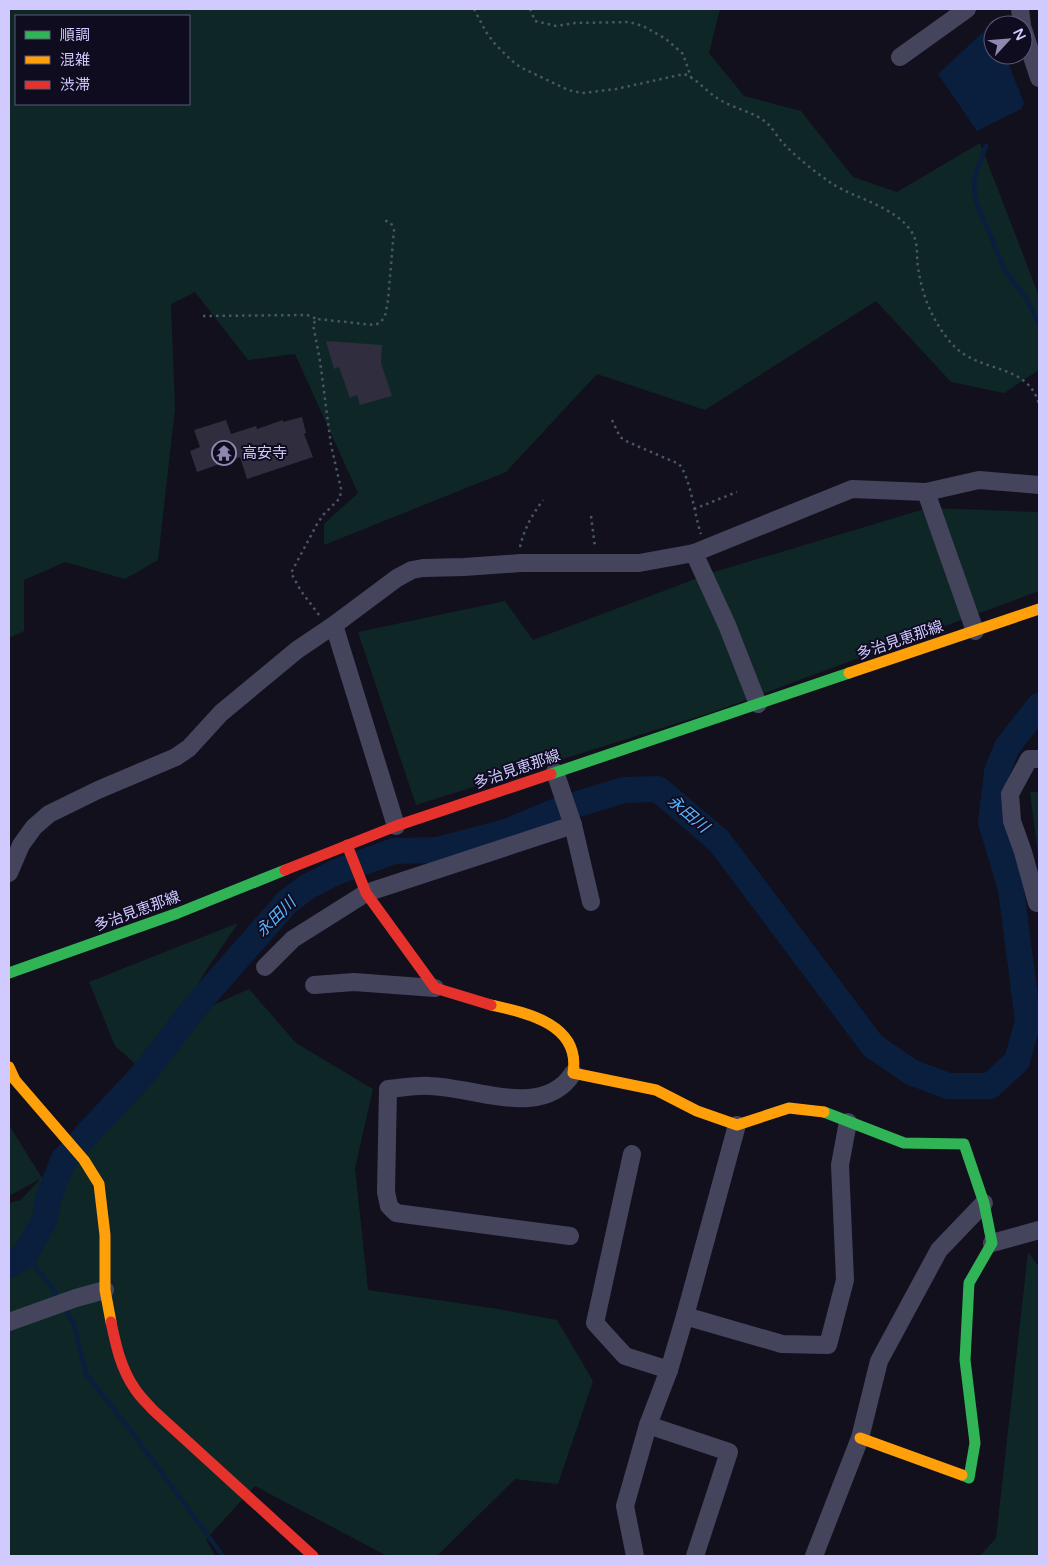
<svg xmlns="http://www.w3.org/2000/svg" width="1048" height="1565" viewBox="0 0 1048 1565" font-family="'Varela Round','Noto Sans JP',sans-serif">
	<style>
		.green { fill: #0f2626; fill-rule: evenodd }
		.water { fill: #0a1e3e }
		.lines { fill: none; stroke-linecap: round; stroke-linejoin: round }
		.stream { stroke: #0a1e3e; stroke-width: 4.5 }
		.river { stroke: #0a1e3e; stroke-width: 26 }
		.building { fill: #302d3e }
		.path { stroke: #475764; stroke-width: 2.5; stroke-dasharray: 2.5 4; stroke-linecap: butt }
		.street { stroke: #45445d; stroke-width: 18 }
		.fast { stroke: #30b455; stroke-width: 11 }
		.slow { stroke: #ff9f0a; stroke-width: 11 }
		.jam { stroke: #e5322d; stroke-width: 11 }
		.labels { text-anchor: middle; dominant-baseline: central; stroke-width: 4; stroke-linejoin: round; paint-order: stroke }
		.poi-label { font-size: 15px; fill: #d0caff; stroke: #0f0c20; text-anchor: start }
		.street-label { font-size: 15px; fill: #d0caff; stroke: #0f0c20 }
		.water-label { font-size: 16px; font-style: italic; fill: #58b5ff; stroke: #0f0c20 }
	</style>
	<rect width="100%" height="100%" fill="#12101c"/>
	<g class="green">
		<path d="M9 9H720L709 53 744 96 801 111 853 177 897 192 980 143 1039 296V370L1004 393 951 382 876 301 705 410 597 374 506 472 324 545V524L358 493 295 354 248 360 195 292 171 304 175 408 158 560 125 579 65 562 24 580V631L9 638ZM16 16H189V104H16Z"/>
		<polygon points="928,508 1039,512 1039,591 716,711 416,805 358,632 505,601 533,640 714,572"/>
		<polygon points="1030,792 1039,792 1039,863"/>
		<polygon points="238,923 207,969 158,1050 191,1015 249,989 296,1043 373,1089 355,1168 368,1290 492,1308 557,1320 593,1381 558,1484 515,1479 437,1556 387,1556 255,1486 206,1539 215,1556 9,1556 9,1203 21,1200 40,1179 9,1196 9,1125 42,1178 141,1069 115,1046 89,982"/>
		<polygon points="1028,1252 1039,1267 1039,1556 980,1556 996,1538"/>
	</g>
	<polygon class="water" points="995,21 1001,25 993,25 993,55 1005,55 1024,103 1021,109 977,131 938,74"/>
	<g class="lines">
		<g class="stream">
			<polyline points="986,146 974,179 975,199 1005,271 1026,298 1039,324"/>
			<polyline points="25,1255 49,1283 59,1299"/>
			<polyline points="63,1306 74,1324 86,1374 134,1435 223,1556"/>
		</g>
		<polyline class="river" points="9,1265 25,1255 45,1219 48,1198 64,1159 145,1072 195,1007 287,902 307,887 336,872 394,851 437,850 506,832 561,809 624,790 658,789 719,841 873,1046 911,1072 948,1086 990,1086 1017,1061 1028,1021 1011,889 991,822 997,772 1007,747 1039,706"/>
	</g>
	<g class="building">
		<polygon points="326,341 382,345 381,363 392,396 360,405 357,395 350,398 339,367 334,369"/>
		<polygon points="302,417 306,433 304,434 313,457 247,479 240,457 197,472 190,451 200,447 194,430 226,420 231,434 256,426 257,429 283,420 283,422"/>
	</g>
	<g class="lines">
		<g class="path">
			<path d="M474 9 486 32 495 44 511 60 520 67 568 90 582 93 616 89 684 74C697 79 706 91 717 98 733 109 754 111 768 124 773 129 777 136 782 142 796 157 814 171 831 183 856 199 894 206 911 231 919 243 916 254 918 267 922 296 933 323 953 345 980 374 1027 362 1039 404"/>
			<polyline points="530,9 535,21 556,26 575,23 629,22 643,26 666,39 683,54 691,77"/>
			<polyline points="203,316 307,315 317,319"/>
			<path d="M612 420 620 437 628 442 679 464C691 479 694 514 701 534"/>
			<polyline points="694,509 737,492"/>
			<polyline points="591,516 595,547"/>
			<path d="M520 547C524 529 532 515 543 500"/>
			<polyline points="319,615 301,591 291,573 317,524 324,514 340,498 341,489 331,445 320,361 313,324 317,319 374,325 380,323 385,316 388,300 394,230 391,223 384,220"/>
		</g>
		<g class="street">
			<polyline points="1020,9 1022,25"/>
			<polyline points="1023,29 1039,78"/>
			<polyline points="900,57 967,9"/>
			<polyline points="926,492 975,631"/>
			<polyline points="694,553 727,625 758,704"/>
			<polyline points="334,625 396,826"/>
			<polyline points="555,772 573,825"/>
			<polyline points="9,873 21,845 34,827 49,814 98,790 176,757 189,748 221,713 297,650 334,625 397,578 412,570 423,568 464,567 521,563 639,563 694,553 852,489 926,492 979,480 1039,485"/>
			<polyline points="1037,903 1023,852 1012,821 1010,794 1029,759 1039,759"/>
			<polyline points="265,967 293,939 366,893 573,825 591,902"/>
			<polyline points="314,985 354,982 435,988"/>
			<polyline points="632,1154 595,1323 625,1356 669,1370"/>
			<path d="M570 1236 396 1213 389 1206 386 1192 388 1089C402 1088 416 1085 430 1086 474 1087 544 1120 573 1073"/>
			<polyline points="992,1243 1039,1230"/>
			<polyline points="685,1316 782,1344 828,1345 845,1280 840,1165 848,1122"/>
			<polyline points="9,1322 76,1298 105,1290"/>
			<polyline points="648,1425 729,1452 695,1556"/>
			<polyline points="635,1556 625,1506 648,1425 669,1370 685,1316 737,1125"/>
			<polyline points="814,1556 860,1438 879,1361 939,1250 984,1203"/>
		</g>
		<g class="fast">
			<polyline points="551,774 849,673"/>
			<polyline points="9,973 178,913 285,870"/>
			<polyline points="824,1112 904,1143 964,1144 984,1203 992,1243 969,1283 965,1360 975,1443 969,1478 962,1475"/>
		</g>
		<g class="slow">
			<polyline points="849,673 1039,609"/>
			<path d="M491 1005C527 1013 581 1024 573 1073L656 1090 697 1111 737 1125 789 1108 824 1112"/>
			<polyline points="9,1067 15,1080 84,1160 99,1184 105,1235 105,1290 111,1322"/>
			<polyline points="860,1438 962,1475"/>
		</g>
		<g class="jam">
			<polyline points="347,845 366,893 435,988 491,1005"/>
			<polyline points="285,870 396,826 551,774"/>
			<path d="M111 1322C116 1346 121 1369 135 1389 140 1397 147 1403 153 1410L313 1556"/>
		</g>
	</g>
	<defs>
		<symbol id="temple-ring" viewBox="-11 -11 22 22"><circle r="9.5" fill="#0f0c20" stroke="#8e89b0" stroke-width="1.5"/><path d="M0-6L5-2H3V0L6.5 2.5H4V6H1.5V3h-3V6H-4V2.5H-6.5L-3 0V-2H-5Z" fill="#8e89b0"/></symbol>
	</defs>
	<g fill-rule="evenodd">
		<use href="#temple-ring" x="210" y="439" width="28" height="28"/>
	</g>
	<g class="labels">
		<g class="poi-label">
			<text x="242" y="453">高安寺</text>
		</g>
		<g class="street-label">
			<text transform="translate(900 640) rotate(-19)">多治見恵那線</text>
			<text transform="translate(517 769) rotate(-19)">多治見恵那線</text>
			<text transform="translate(137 911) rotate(-20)">多治見恵那線</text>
		</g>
		<g class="water-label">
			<text transform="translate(688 814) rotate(40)">永田川</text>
			<text transform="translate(276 917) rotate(-45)">永田川</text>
		</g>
	</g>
	<rect width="1048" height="1565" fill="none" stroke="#d0caff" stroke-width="20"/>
	<rect x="15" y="15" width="175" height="90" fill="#0f0c20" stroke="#5c5879"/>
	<rect x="25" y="31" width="25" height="8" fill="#30b455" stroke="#5c5879"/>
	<text x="60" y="40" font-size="15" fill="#d0caff">順調</text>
	<rect x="25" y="56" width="25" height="8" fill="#ff9f0a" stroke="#5c5879"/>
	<text x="60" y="65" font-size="15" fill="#d0caff">混雑</text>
	<rect x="25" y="81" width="25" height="8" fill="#e5322d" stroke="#5c5879"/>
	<text x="60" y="90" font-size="15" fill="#d0caff">渋滞</text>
	<g transform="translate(1008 40) rotate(64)"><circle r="24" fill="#0f0c20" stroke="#5c5879"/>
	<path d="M0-4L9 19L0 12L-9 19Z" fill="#8e89b0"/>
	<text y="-8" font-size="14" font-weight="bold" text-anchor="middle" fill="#d0caff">N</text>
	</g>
</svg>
